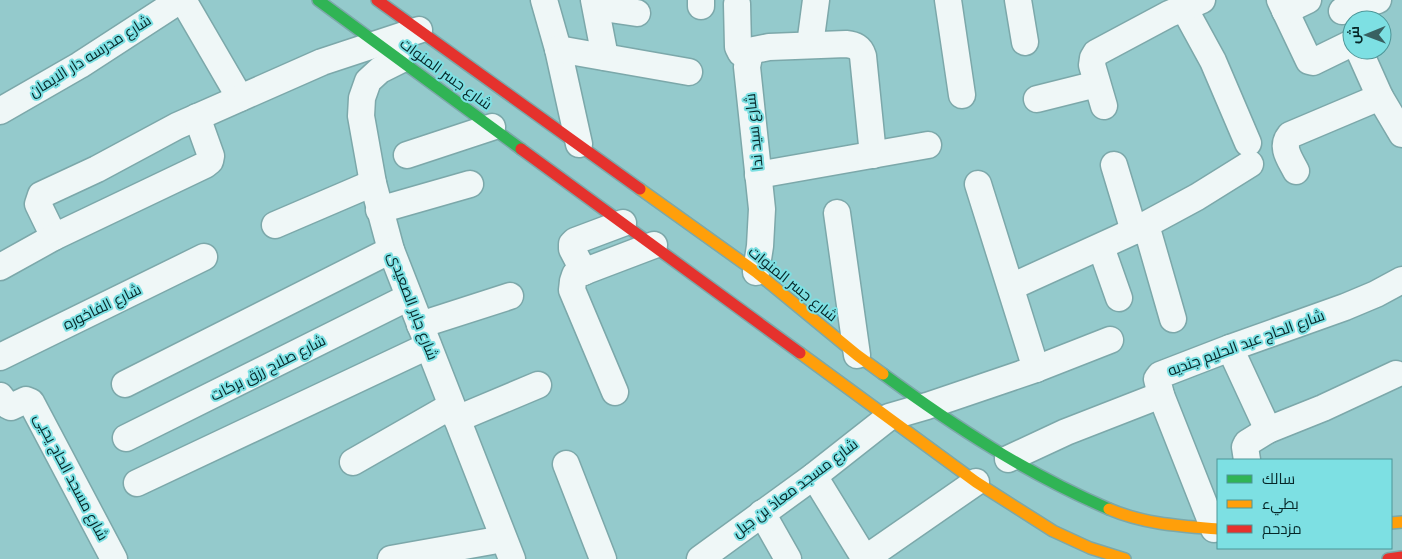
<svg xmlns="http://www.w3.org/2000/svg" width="1402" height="559" viewBox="0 0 1402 559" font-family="'Nunito Sans',Cairo,sans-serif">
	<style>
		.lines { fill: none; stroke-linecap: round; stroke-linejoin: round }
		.street-casing { stroke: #7ca8aa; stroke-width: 29 }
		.fast-casing { stroke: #7ca8aa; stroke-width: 14 }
		.slow-casing { stroke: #7ca8aa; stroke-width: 14 }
		.jam-casing { stroke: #7ca8aa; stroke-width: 14 }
		.street { stroke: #eff7f7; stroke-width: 26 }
		.fast { stroke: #30b455; stroke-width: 11 }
		.slow { stroke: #ff9f0a; stroke-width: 11 }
		.jam { stroke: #e5322d; stroke-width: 11 }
		.labels { text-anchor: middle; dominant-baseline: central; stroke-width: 4; stroke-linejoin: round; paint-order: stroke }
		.street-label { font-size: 15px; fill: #062728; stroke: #7de0e3 }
	</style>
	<rect width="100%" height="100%" fill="#94cacc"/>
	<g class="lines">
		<defs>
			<g id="street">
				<polyline points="183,0 240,98"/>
				<polyline points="544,0 558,49 579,144"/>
				<polyline points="594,0 605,57"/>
				<polyline points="701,0 701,6"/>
				<polyline points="948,0 962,95"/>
				<polyline points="1018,0 1025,42"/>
				<polyline points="1280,0 1309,61 1313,62 1352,43"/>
				<polyline points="737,4 738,47 741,53 749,57"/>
				<polyline points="596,7 637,13"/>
				<polyline points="1184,8 1213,61 1248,143"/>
				<polyline points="1285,11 1308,0"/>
				<polyline points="1342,11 1378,0"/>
				<polyline points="810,45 816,0"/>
				<polyline points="558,49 689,72"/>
				<polyline points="1359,50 1380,97 1402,134"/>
				<polyline points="400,60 380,70 368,81 362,98 361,116 373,183 391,250 512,559"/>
				<polyline points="1037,99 1097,84"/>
				<polyline points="1104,106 1092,65 1093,58 1096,53 1169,14 1202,0"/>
				<polyline points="0,111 80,65 180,0"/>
				<polyline points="407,155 492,127"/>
				<polyline points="1114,165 1134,231"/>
				<path d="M1296 171C1290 159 1280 147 1290 135L1380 97"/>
				<polyline points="758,175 928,145"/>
				<polyline points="978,184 1036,369"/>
				<polyline points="379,210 470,184"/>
				<polyline points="837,213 857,355"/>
				<polyline points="275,225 373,183"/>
				<polyline points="1146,225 1173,319"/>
				<polyline points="54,237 38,204 41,195 97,169 177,126 322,62 419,30"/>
				<polyline points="1101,247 1119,298"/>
				<polyline points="0,267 54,237 205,165 210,161 211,156 197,117"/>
				<polyline points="584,272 572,249 572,244 575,241 623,223"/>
				<path d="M756 272 760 246 762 209 747 67 749 57 754 50 769 47 846 44C855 45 860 47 863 56L873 155"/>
				<polyline points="1011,287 1134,231 1197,197 1250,164"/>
				<polyline points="420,325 510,296"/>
				<polyline points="1230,348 1268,430"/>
				<polyline points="0,357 204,257"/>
				<polyline points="125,384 391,250"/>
				<polyline points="615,392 572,290 573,281 575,275 654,245"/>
				<polyline points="0,396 7,405 11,407 26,400 31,402 114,559"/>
				<polyline points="457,419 538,385"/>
				<polyline points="126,438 409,297"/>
				<polyline points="1008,459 1066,432 1161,395"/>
				<polyline points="1247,460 1245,447 1247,443 1268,430 1323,408 1396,374"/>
				<polyline points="353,462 451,406"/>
				<polyline points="566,464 603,559"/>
				<polyline points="814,476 865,559"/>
				<polyline points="137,483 428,346"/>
				<polyline points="762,513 788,559"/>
				<polyline points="1214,529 1161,395 1157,379 1160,375 1230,348 1345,307 1376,294 1402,280"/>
				<polyline points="391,559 503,539"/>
				<polyline points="700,559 814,476 889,417 927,406 1036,369 1110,340"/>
				<polyline points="865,559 976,482"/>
			</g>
			<g id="fast">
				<polyline points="318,0 521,149"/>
				<path d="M883 374C954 426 1027 474 1109 509"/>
			</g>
			<g id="slow">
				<polyline points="640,189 756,272 857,355 883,374"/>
				<polyline points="800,353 976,482 1053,531 1090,548 1125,559"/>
				<path d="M1109 509C1144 524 1180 526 1218 529"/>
				<polyline points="1391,523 1402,522"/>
			</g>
			<g id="jam">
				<polyline points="377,0 640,189"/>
				<polyline points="521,149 800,353"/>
				<polyline points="1388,559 1402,557"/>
			</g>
		</defs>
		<use href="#street" class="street-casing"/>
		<use href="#fast" class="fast-casing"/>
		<use href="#slow" class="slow-casing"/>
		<use href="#jam" class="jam-casing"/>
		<use href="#street" class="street"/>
		<use href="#fast" class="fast"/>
		<use href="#slow" class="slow"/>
		<use href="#jam" class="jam"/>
	</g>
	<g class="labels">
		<g class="street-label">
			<text transform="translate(90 56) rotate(-32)">شارع مدرسه دار الايمان</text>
			<text transform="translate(446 74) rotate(36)">شارع جسر المنوات</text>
			<text transform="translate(754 132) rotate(-96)">شارع سيد ندا</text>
			<text transform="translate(793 284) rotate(39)">شارع جسر المنوات</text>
			<text transform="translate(413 306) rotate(69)">شارع جابر الصعيدى</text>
			<text transform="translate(102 307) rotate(-26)">شارع الفاخوره</text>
			<text transform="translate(1246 343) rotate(-20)">شارع الحاج عبد الحليم جنديه</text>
			<text transform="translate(268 368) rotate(-27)">شارع صلاح رزق بركات</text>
			<text transform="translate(71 477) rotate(62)">شارع مسجد الحاج يحيى</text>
			<text transform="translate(795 488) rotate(-37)">شارع مسجد معاذ بن جبل</text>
		</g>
	</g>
	<rect x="1217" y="459" width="175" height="90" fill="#7de0e3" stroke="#4d9698"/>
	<rect x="1227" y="475" width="25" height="8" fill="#30b455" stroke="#4d9698"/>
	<text x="1262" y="484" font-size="15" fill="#062728">سالك</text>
	<rect x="1227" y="500" width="25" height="8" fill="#ff9f0a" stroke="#4d9698"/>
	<text x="1262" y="509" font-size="15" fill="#062728">بطيء</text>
	<rect x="1227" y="525" width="25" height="8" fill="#e5322d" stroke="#4d9698"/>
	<text x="1262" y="534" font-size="15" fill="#062728">مزدحم</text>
	<g transform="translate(1367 35) rotate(269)"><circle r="24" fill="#7de0e3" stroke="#4d9698"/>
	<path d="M0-4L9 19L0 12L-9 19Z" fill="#386061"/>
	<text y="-8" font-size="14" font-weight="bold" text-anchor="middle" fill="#062728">ش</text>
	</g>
</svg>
